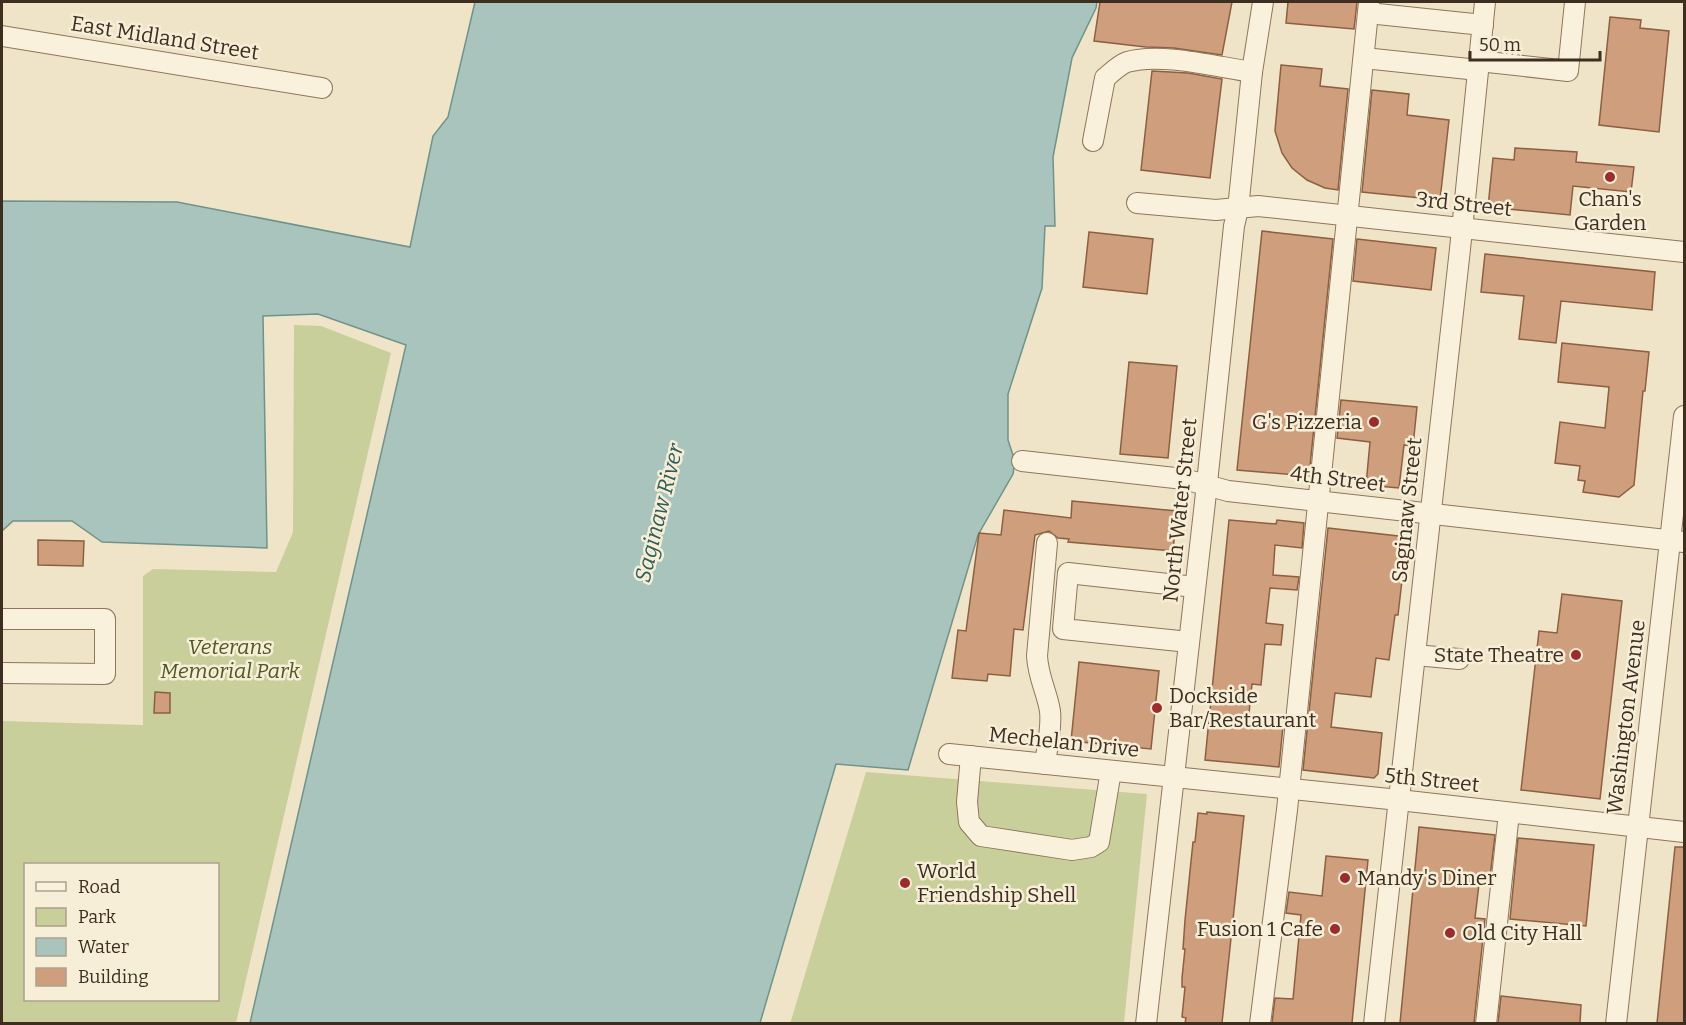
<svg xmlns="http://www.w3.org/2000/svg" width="1686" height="1025" viewBox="0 0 1686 1025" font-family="Bitter,serif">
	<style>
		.green { fill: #c9cf9b; fill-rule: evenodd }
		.water { fill: #a9c4bc; stroke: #6f938a; stroke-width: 1.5 }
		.building { fill: #cf9f7d; stroke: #8d5f41; stroke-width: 1.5 }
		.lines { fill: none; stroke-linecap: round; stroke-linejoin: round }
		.minor-casing { stroke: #8d765c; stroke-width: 22 }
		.minor { stroke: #faf1dc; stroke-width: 20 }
		.poi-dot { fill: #9e2a2b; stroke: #f7eed8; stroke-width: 2 }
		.labels { text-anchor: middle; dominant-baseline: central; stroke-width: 5; stroke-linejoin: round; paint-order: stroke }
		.street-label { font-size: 21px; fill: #3d2e20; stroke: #f7eed8 }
		.poi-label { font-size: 21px; fill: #3d2e20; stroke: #f7eed8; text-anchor: start }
		.park-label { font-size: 21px; font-style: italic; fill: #4d5a26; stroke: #f7eed8 }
		.water-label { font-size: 22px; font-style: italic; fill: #2f5d5a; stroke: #f7eed8 }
	</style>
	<rect width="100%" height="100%" fill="#f0e4c8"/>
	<g class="green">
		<path d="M294 325 321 326 391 353 236 1023 2 1024V721L143 725V576L153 569 276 572 293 532ZM26 864H218V1000H26Z"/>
		<polygon points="866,772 1147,794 1124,1023 790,1024"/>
	</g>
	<polygon class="water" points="475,2 1097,2 1096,8 1072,58 1053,157 1055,226 1045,226 1042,288 1008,394 1008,440 1015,461 1013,474 978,535 908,770 836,764 760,1023 250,1023 406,345 318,314 263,316 267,548 102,542 72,521 13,521 2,531 2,201 177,202 410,247 433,136 448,117"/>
	<g class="building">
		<polygon points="1100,2 1232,2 1222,55 1174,48 1146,47 1094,41"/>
		<polygon points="1288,2 1357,2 1354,29 1286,23"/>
		<polygon points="1610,17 1641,20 1640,28 1669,31 1659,132 1599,125"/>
		<polygon points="1281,65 1322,69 1320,86 1348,89 1338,190 1325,188 1307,180 1292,168 1282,153 1275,131"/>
		<polygon points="1152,71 1188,73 1222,79 1210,178 1141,170"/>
		<polygon points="1372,90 1409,94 1407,115 1449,120 1440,200 1362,192"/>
		<polygon points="1515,148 1577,152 1576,162 1634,167 1631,192 1573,186 1570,215 1488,207 1493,158 1514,160"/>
		<polygon points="1262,231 1333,239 1309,476 1237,470"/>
		<polygon points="1089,232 1153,239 1147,294 1083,287"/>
		<polygon points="1357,239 1436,248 1431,290 1353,281"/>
		<polygon points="1485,254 1655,272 1652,310 1561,301 1556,343 1519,339 1524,296 1481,292"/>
		<polygon points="1562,343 1649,352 1645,391 1643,391 1634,485 1619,497 1583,492 1585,481 1578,480 1580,466 1555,463 1560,422 1605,428 1609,387 1558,382"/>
		<polygon points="1129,362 1177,366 1168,458 1120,454"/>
		<polygon points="1341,400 1417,407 1413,446 1404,445 1399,488 1366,485 1370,442 1337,438"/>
		<polygon points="1072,501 1177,511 1173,551 1068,542 1069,539 1058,538 1049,531 1035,535 1023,630 1014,629 1010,676 988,674 987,681 952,678 958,630 966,631 979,533 1001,535 1004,510 1071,518"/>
		<polygon points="1229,520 1276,524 1277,520 1304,523 1302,548 1275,545 1273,575 1299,577 1297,590 1270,588 1266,623 1283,625 1281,645 1265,644 1261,685 1252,684 1248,723 1283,726 1279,767 1205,760"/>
		<polygon points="1328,528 1407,537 1398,615 1395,615 1389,660 1376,658 1371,697 1335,693 1331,727 1382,733 1378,774 1374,778 1303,770"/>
		<polygon points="38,540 84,541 83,566 38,565"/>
		<polygon points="1562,594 1622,601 1600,799 1521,790 1539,631 1557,633"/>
		<polygon points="1079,662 1159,671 1151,749 1071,741"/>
		<polygon points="155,692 170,693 170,713 154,713"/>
		<polygon points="1207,812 1244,816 1222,1023 1185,1023 1186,1018 1182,1017 1185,987 1182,987 1182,978 1185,949 1183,949 1185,920 1193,842 1195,842 1198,813 1207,814"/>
		<polygon points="1419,827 1495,835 1489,885 1479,884 1475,918 1485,919 1474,1023 1400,1023"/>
		<polygon points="1518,838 1594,845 1586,926 1510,919"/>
		<polygon points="1675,847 1684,847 1684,1023 1657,1023"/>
		<polygon points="1326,856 1368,860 1352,1023 1272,1023 1275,998 1293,999 1301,915 1286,913 1289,892 1322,896"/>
		<polygon points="1501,996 1581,1005 1580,1023 1498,1023"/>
	</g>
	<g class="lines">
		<defs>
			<g id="minor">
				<polyline points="1368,13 1483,25"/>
				<polyline points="2,36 322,88"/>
				<polyline points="1364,58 1478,70"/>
				<polyline points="1479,61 1568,71 1575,2"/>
				<path d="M1093 141 1105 78C1111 73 1119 65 1127 62 1161 52 1217 67 1252 72"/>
				<polyline points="1137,203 1216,210 1258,206 1684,252"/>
				<polyline points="1022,461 1184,479 1228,491 1684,542"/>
				<polyline points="2,619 105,619 105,674 2,673"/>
				<polyline points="1189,642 1063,629 1068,573 1195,587"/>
				<polyline points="1415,655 1459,659"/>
				<polyline points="949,754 1399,800 1684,832"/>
				<polyline points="971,756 967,802 969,822 981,836 1072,850 1091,847 1099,842 1111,771"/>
				<path d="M1045 764C1047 747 1052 728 1050 711 1047 692 1038 677 1037 656L1047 543"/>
				<polyline points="1146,1024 1205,502 1234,226 1238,209 1252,72 1263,2"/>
				<polyline points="1260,1024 1287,810 1369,2"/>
				<polyline points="1374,1024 1460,249 1485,2"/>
				<polyline points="1486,1024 1509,813"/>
				<polyline points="1616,1024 1684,416"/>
			</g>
		</defs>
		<use href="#minor" class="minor-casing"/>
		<use href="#minor" class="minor"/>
	</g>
	<g class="poi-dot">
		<circle cx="1610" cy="177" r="6"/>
		<circle cx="1374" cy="422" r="6"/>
		<circle cx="1576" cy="655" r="6"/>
		<circle cx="1157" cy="708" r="6"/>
		<circle cx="1345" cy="878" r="6"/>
		<circle cx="905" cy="883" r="6"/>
		<circle cx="1335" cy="929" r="6"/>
		<circle cx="1450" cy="933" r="6"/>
	</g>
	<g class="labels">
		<g class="street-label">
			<text transform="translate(165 38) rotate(9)">East Midland Street</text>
			<text transform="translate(1464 204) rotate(6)">3rd Street</text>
			<text transform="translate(1338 479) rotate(7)">4th Street</text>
			<text transform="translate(1180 510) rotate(-84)">North Water Street</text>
			<text transform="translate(1407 510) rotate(-84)">Saginaw Street</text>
			<text transform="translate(1626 717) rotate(-83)">Washington Avenue</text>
			<text transform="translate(1064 742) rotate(6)">Mechelan Drive</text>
			<text transform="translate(1432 780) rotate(6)">5th Street</text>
		</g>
		<g class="poi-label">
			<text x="1610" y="199" text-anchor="middle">Chan's<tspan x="1610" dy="24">Garden</tspan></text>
			<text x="1362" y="422" text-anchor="end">G's Pizzeria</text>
			<text x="1564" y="655" text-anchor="end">State Theatre</text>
			<text x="1169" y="696">Dockside<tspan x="1169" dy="24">Bar/Restaurant</tspan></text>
			<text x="917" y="871">World<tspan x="917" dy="24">Friendship Shell</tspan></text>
			<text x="1357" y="878">Mandy's Diner</text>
			<text x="1323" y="929" text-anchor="end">Fusion 1 Cafe</text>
			<text x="1462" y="933">Old City Hall</text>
		</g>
		<g class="park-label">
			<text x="230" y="647">Veterans<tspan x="230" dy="24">Memorial Park</tspan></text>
		</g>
		<g class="water-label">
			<text transform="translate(659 513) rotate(-76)">Saginaw River</text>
		</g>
	</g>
	<rect width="1686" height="1025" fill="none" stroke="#3d2e20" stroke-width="6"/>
	<rect x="24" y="863" width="195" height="138" fill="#f7eed8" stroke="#ada18e" stroke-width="1.5"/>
	<rect x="36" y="882" width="30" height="9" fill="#faf1dc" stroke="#ada18e" stroke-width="1.5"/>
	<text x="78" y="893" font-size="18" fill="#3d2e20">Road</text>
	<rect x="36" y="908" width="30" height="18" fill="#c9cf9b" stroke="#ada18e" stroke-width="1.5"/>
	<text x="78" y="923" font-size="18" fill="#3d2e20">Park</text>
	<rect x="36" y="938" width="30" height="18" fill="#a9c4bc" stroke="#ada18e" stroke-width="1.5"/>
	<text x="78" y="953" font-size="18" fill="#3d2e20">Water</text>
	<rect x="36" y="968" width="30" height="18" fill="#cf9f7d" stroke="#ada18e" stroke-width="1.5"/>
	<text x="78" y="983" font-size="18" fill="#3d2e20">Building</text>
	<path d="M1470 51v9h130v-9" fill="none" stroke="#3d2e20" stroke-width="3"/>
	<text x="1479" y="51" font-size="18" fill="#3d2e20" stroke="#f7eed8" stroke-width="4.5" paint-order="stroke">50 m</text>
</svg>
